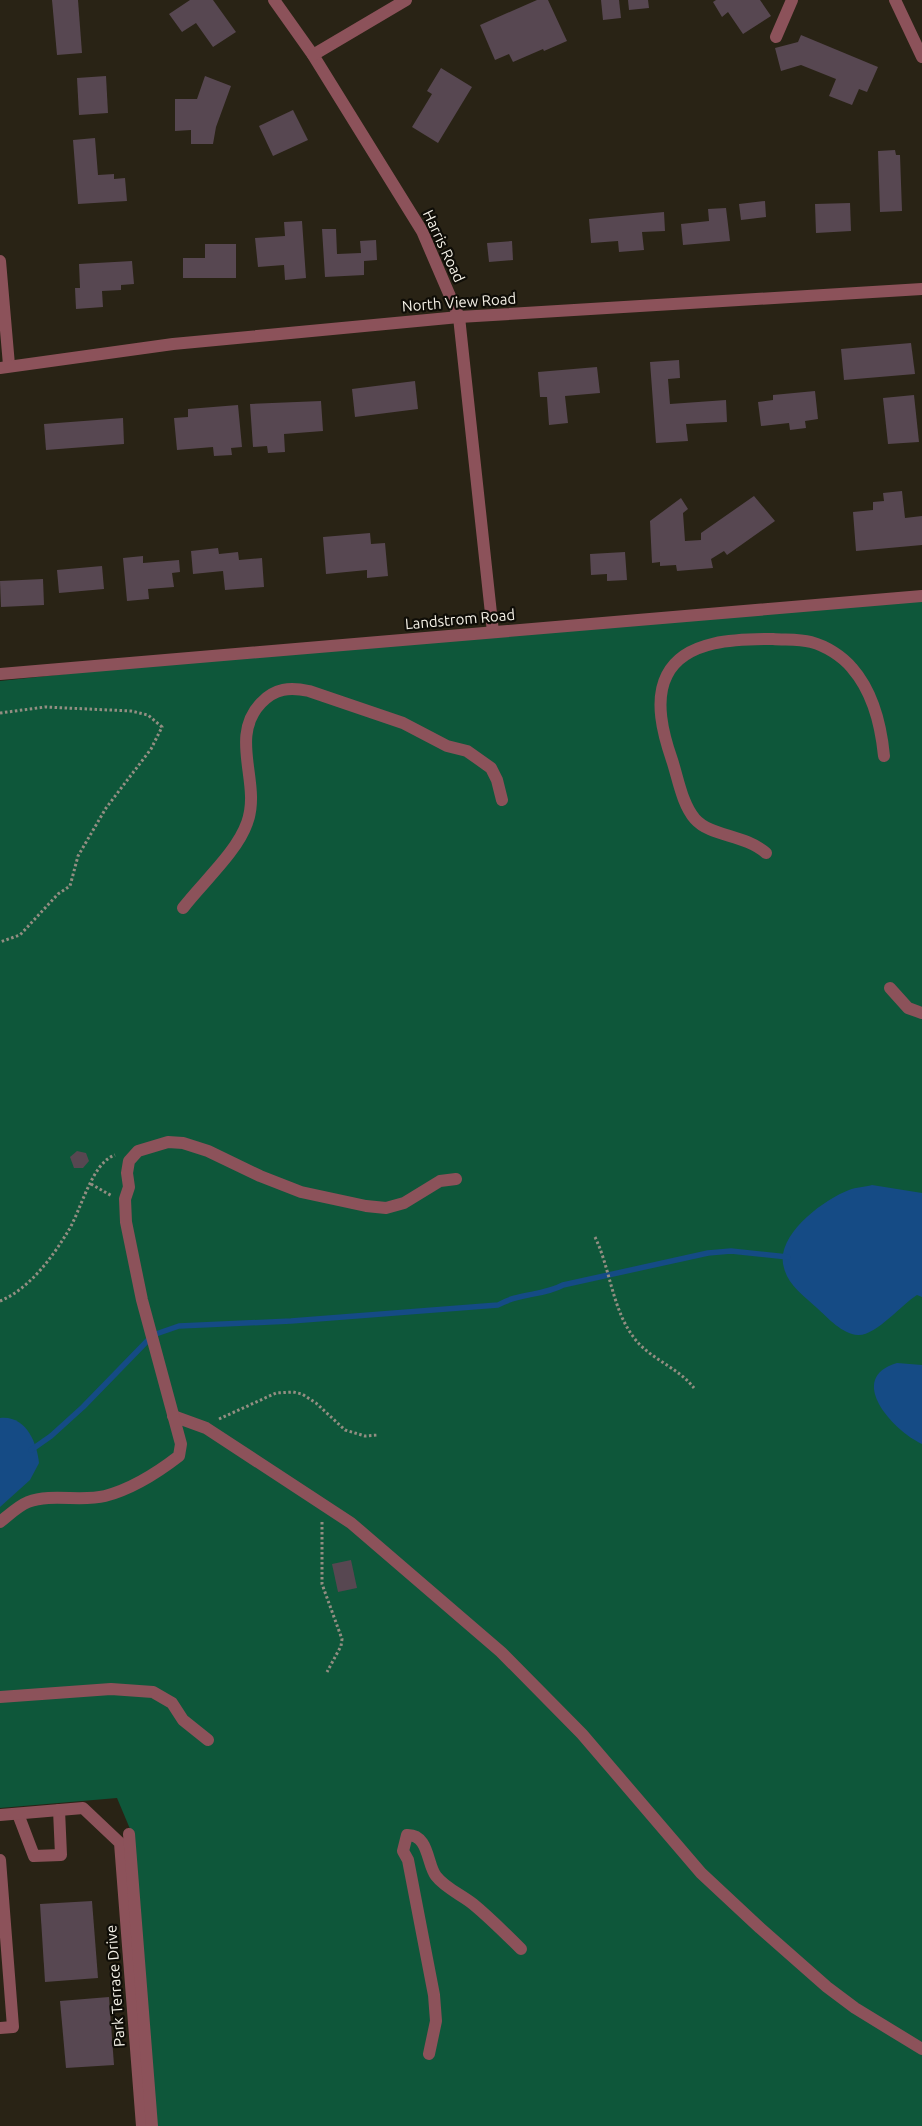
<svg xmlns="http://www.w3.org/2000/svg" width="922" height="2126" viewBox="0 0 922 2126" font-family="Ubuntu,sans-serif">
	<style>
		.green { fill: #0e573a }
		.water { fill: #154b85 }
		.lines { fill: none; stroke-linecap: round; stroke-linejoin: round }
		.stream { stroke: #154b85; stroke-width: 5.5 }
		.building { fill: #574751 }
		.path { stroke: #938e82; stroke-width: 3; stroke-dasharray: 2.5 2.5; stroke-linecap: butt }
		.minor { stroke: #8c525a; stroke-width: 12 }
		.labels { text-anchor: middle; dominant-baseline: central; stroke-width: 4.5; stroke-linejoin: round; paint-order: stroke }
		.street-label { font-size: 15px; fill: #f5f1e7; stroke: #0f0d07 }
	</style>
	<rect width="100%" height="100%" fill="#292315"/>
	<polygon class="green" points="922,601 922,2126 152,2126 133,1836 117,1798 0,1808 0,681 288,650"/>
	<g class="water">
		<path d="M872 1185 922 1193V1297L917 1295C902 1304 876 1336 858 1335 842 1334 828 1318 817 1308 805 1297 788 1285 784 1268 774 1236 823 1200 849 1190 856 1187 865 1187 872 1185Z"/>
		<path d="M897 1363 922 1365V1444C893 1431 845 1378 897 1363Z"/>
		<path d="M0 1418C26 1415 37 1443 39 1463L30 1480 0 1507Z"/>
	</g>
	<g class="lines">
		<path class="stream" d="M31 1450 51 1436 83 1407 153 1335 179 1326 291 1321 498 1305C518 1293 543 1296 563 1285L708 1253 731 1251 788 1257"/>
	</g>
	<g class="building">
		<polygon points="52,0 78,0 82,53 57,55"/>
		<polygon points="190,0 213,0 236,32 213,47 196,23 182,32 169,14"/>
		<polygon points="537,0 548,0 567,41 544,51 543,49 513,62 509,54 495,60 480,25"/>
		<polygon points="601,0 619,0 621,18 603,20"/>
		<polygon points="628,0 648,0 649,8 629,10"/>
		<polygon points="716,0 760,0 771,16 743,34 728,12 722,17 713,2"/>
		<polygon points="801,35 878,67 867,92 859,89 852,105 829,96 836,79 801,65 781,71 775,48 798,42"/>
		<polygon points="441,68 472,87 438,143 412,127 432,94 427,91"/>
		<polygon points="106,76 108,113 79,115 77,78"/>
		<polygon points="205,76 231,86 216,127 213,144 191,144 191,130 175,131 175,99 197,99"/>
		<polygon points="293,110 308,140 273,156 259,126"/>
		<polygon points="95,138 98,175 114,174 114,179 125,178 127,201 78,204 73,140"/>
		<polygon points="895,150 896,155 900,155 902,211 880,212 878,151"/>
		<polygon points="765,201 766,217 741,220 739,204"/>
		<polygon points="850,203 851,231 816,233 815,204"/>
		<polygon points="726,208 730,241 683,245 681,224 709,221 708,209"/>
		<polygon points="664,212 665,231 642,232 644,250 619,252 618,241 591,243 589,219"/>
		<polygon points="302,221 306,278 285,280 284,265 258,267 255,238 285,236 284,222"/>
		<polygon points="322,229 336,229 337,254 361,253 360,241 376,240 377,260 364,261 364,275 325,277"/>
		<polygon points="512,241 513,260 489,262 487,243"/>
		<polygon points="205,244 236,244 236,278 183,278 183,258 205,258"/>
		<polygon points="132,261 134,284 121,285 121,290 102,291 103,307 76,309 75,288 80,288 79,264"/>
		<polygon points="911,343 915,374 844,380 841,349"/>
		<polygon points="679,360 680,378 668,379 670,404 726,400 727,422 686,424 688,441 656,443 650,362"/>
		<polygon points="597,367 600,393 565,396 568,423 549,425 547,397 540,397 538,372"/>
		<polygon points="415,381 418,409 355,417 352,389"/>
		<polygon points="815,391 818,419 805,421 806,428 790,430 789,423 761,426 758,402 773,400 773,395"/>
		<polygon points="914,395 919,442 888,444 883,398"/>
		<polygon points="321,401 323,431 284,434 285,452 268,453 267,446 253,447 250,404"/>
		<polygon points="238,405 242,447 231,448 232,455 214,456 213,447 177,450 174,418 188,417 188,409"/>
		<polygon points="123,418 124,444 46,450 44,424"/>
		<polygon points="902,491 905,518 922,516 922,545 856,551 853,512 873,510 873,502 884,501 883,493"/>
		<polygon points="754,496 775,521 727,555 724,551 711,559 713,568 677,571 676,565 660,566 660,562 652,563 650,521 681,498 688,509 683,513 685,541 701,540 701,533"/>
		<polygon points="370,533 371,544 385,543 388,576 367,578 367,570 326,574 323,537"/>
		<polygon points="218,548 219,554 238,552 239,560 262,558 264,587 225,590 223,571 193,574 191,551"/>
		<polygon points="625,552 627,580 607,581 607,574 591,575 590,554"/>
		<polygon points="143,556 143,563 179,560 180,572 172,573 174,587 148,589 149,599 127,601 123,558"/>
		<polygon points="102,566 104,589 59,593 57,570"/>
		<polygon points="43,579 44,605 1,607 0,581"/>
		<polygon points="77,1151 86,1153 89,1161 83,1168 74,1168 70,1157"/>
		<polygon points="351,1560 357,1588 338,1592 332,1564"/>
		<polygon points="92,1901 98,1978 45,1982 40,1904"/>
		<polygon points="109,1997 114,2065 66,2068 60,2001"/>
	</g>
	<g class="lines">
		<g class="path">
			<polyline points="0,713 45,707 131,711 148,715 162,727 151,749 106,808 78,856 70,886 58,894 20,935 0,942"/>
			<polyline points="91,1184 112,1196"/>
			<path d="M595 1237C610 1268 612 1307 632 1335 648 1359 677 1366 694 1388"/>
			<path d="M0 1301C29 1289 51 1259 67 1233 81 1212 91 1163 115 1155"/>
			<polyline points="219,1419 276,1393 293,1392 302,1394 316,1403 345,1430 365,1436 378,1435"/>
			<polyline points="322,1522 322,1584 342,1639 341,1646 327,1672"/>
		</g>
		<g class="minor">
			<polyline points="274,0 313,55 422,231 459,317 493,632"/>
			<polyline points="895,0 922,57"/>
			<polyline points="776,37 792,0"/>
			<polyline points="313,55 406,0"/>
			<polyline points="0,261 9,365"/>
			<polyline points="0,368 173,344 459,317 922,289"/>
			<polyline points="0,674 922,596"/>
			<path d="M766 853C744 834 711 837 695 819 682 804 678 778 672 760 663 734 654 700 667 675 685 639 739 639 773 639 785 640 799 639 811 642 826 646 842 656 852 668 873 692 881 725 884 756"/>
			<path d="M183 908C202 883 237 852 247 823 262 783 228 738 261 703 275 688 290 687 309 691L403 723 447 746 467 751 491 768 497 780 502 800"/>
			<polyline points="890,988 908,1008 922,1013"/>
			<polyline points="173,1416 206,1428 351,1523 501,1652 582,1734 701,1873 760,1928 827,1987 855,2008 922,2049"/>
			<path d="M0 1522C9 1515 18 1506 28 1502 52 1493 80 1502 105 1496 132 1489 157 1473 179 1456L181 1444 142 1300 126 1222 125 1199 129 1187 127 1173 129 1161 138 1151 168 1142 183 1143 208 1151 260 1176 301 1192 366 1206 386 1208 404 1203 440 1181 456 1179"/>
			<polyline points="0,1697 111,1689 153,1692 172,1703 183,1720 208,1740"/>
			<polyline points="18,1814 34,1856 61,1855 59,1810"/>
			<polyline points="0,1815 83,1808 120,1843 142,2126"/>
			<polyline points="129,1834 152,2126"/>
			<polyline points="0,1860 13,2027 0,2028"/>
			<path d="M429 2054 436 2021 434 1995 408 1860 403 1851 407 1835C429 1834 427 1865 436 1876 445 1888 462 1895 473 1904 490 1918 506 1934 521 1949"/>
		</g>
	</g>
	<g class="labels">
		<g class="street-label">
			<text transform="translate(444 246) rotate(65)">Harris Road</text>
			<text transform="translate(459 302) rotate(-4)">North View Road</text>
			<text transform="translate(460 619) rotate(-5)">Landstrom Road</text>
			<text transform="translate(115 1986) rotate(-94)">Park Terrace Drive</text>
		</g>
	</g>
</svg>
